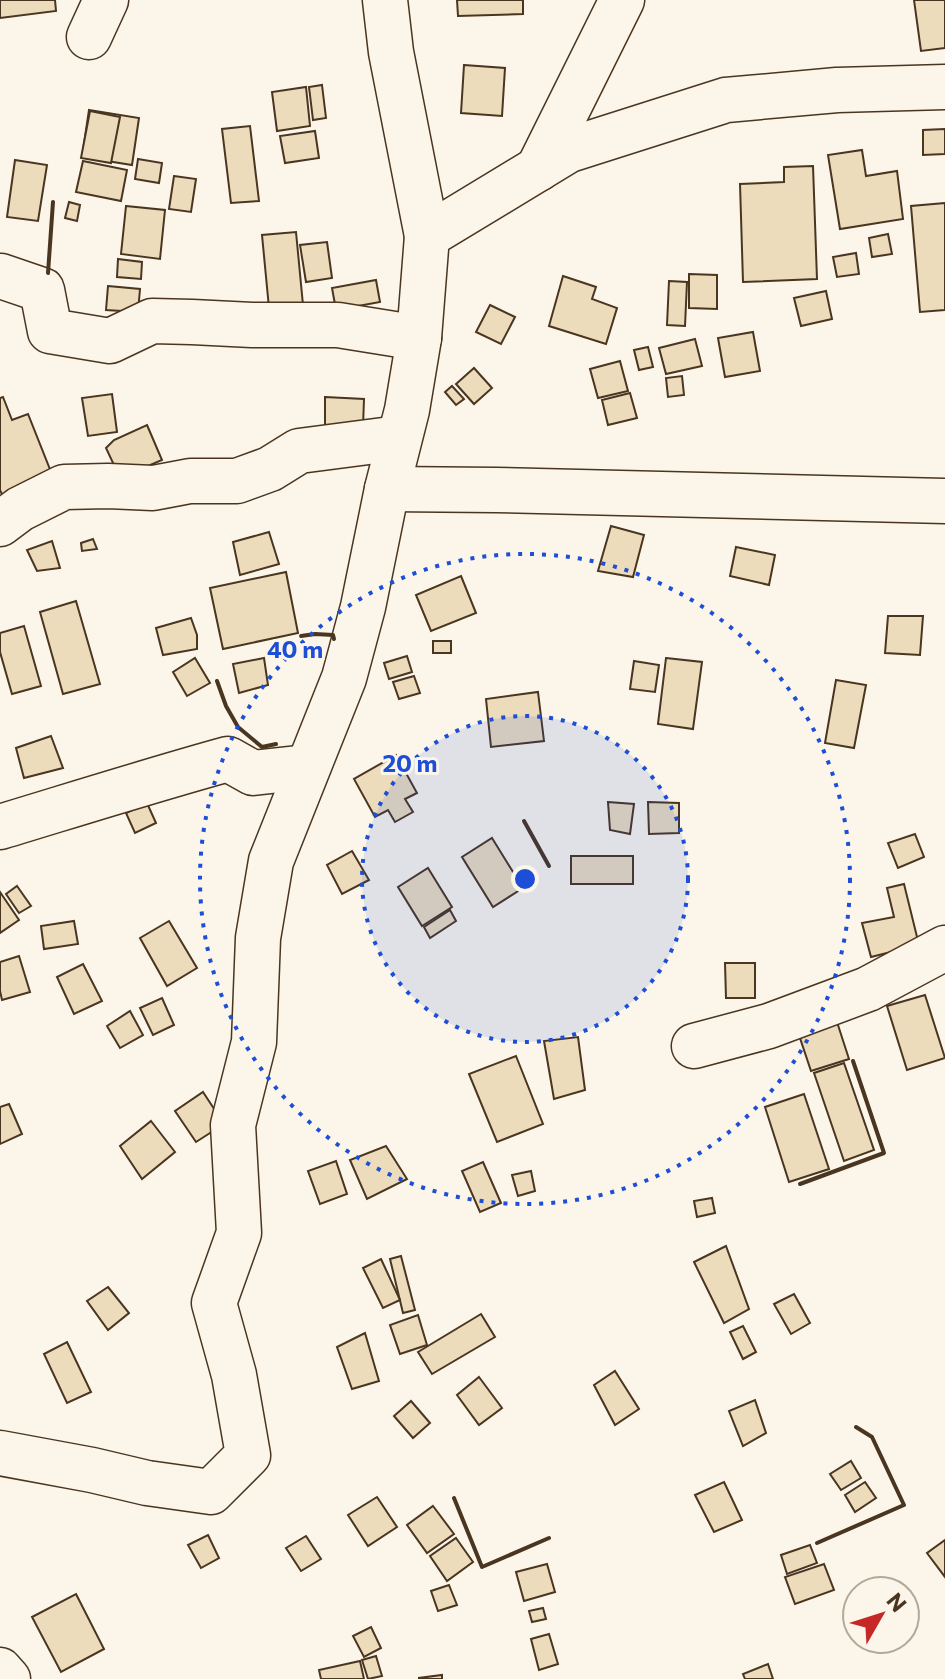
<svg xmlns="http://www.w3.org/2000/svg" width="945" height="1679" viewBox="0 0 945 1679" font-family="Commissioner,sans-serif">
	<style>
		.building { fill: #ecdcbc; stroke: #4a3520; stroke-width: 2 }
		.lines { fill: none; stroke-linecap: round; stroke-linejoin: round }
		.street-casing { stroke: #4a3520; stroke-width: 47 }
		.street { stroke: #fbf6e9; stroke-width: 44 }
		.wall { stroke: #4a3520; stroke-width: 4 }
		.ring { fill: none; stroke: #1d4ed8; stroke-width: 4; stroke-dasharray: 4 8 }
		.centre { fill: #1d4ed8; stroke: #fbf6e9; stroke-width: 4 }
		.ring-label { font-size: 24px; text-anchor: middle; font-weight: bold; fill: #1d4ed8; stroke: #fbf6e9; stroke-width: 6; stroke-linejoin: round; paint-order: stroke }
	</style>
	<rect width="100%" height="100%" fill="#fbf6e9"/>
	<g class="building">
		<polygon points="0,0 55,0 56,11 0,18"/>
		<polygon points="457,0 523,0 523,14 458,16"/>
		<polygon points="914,0 945,0 945,48 921,51"/>
		<polygon points="464,65 505,68 502,116 461,113"/>
		<polygon points="322,85 326,118 313,120 309,87"/>
		<polygon points="306,87 310,126 277,131 272,92"/>
		<polygon points="89,110 139,118 132,165 82,157"/>
		<polygon points="90,111 120,117 111,163 81,158"/>
		<polygon points="250,126 259,201 231,203 222,129"/>
		<polygon points="945,129 945,154 923,155 923,130"/>
		<polygon points="315,131 319,158 285,163 280,136"/>
		<polygon points="862,150 866,176 897,171 903,219 840,229 828,155"/>
		<polygon points="138,159 162,163 159,183 135,179"/>
		<polygon points="15,160 47,165 38,221 7,217"/>
		<polygon points="83,161 127,170 121,201 76,192"/>
		<polygon points="813,166 817,279 743,282 740,184 784,182 784,167"/>
		<polygon points="174,176 196,179 191,212 169,209"/>
		<polygon points="69,202 80,205 77,221 65,218"/>
		<polygon points="945,203 945,310 920,312 911,206"/>
		<polygon points="126,206 165,210 160,259 121,254"/>
		<polygon points="296,232 303,305 269,308 262,235"/>
		<polygon points="888,234 892,254 872,257 869,238"/>
		<polygon points="327,242 332,278 306,282 300,245"/>
		<polygon points="856,253 859,274 837,277 833,257"/>
		<polygon points="118,259 142,262 141,279 117,277"/>
		<polygon points="689,274 717,275 717,309 689,308"/>
		<polygon points="563,276 596,287 592,299 617,308 606,344 549,326"/>
		<polygon points="376,280 380,302 336,310 332,288"/>
		<polygon points="669,281 687,282 685,326 667,325"/>
		<polygon points="108,286 140,289 138,312 106,310"/>
		<polygon points="826,291 832,319 801,326 794,298"/>
		<polygon points="490,305 515,317 501,344 476,332"/>
		<polygon points="753,332 760,371 725,377 718,338"/>
		<polygon points="695,339 702,366 666,374 659,348"/>
		<polygon points="648,347 653,367 639,370 634,350"/>
		<polygon points="620,361 628,391 598,398 590,369"/>
		<polygon points="474,368 492,388 474,404 456,384"/>
		<polygon points="682,376 684,395 668,397 666,378"/>
		<polygon points="452,386 464,399 456,405 445,392"/>
		<polygon points="630,393 637,418 608,425 602,400"/>
		<polygon points="112,394 117,432 88,436 82,398"/>
		<polygon points="3,397 12,420 28,414 53,477 3,497 0,490 0,398"/>
		<polygon points="325,397 364,399 363,427 325,426"/>
		<polygon points="147,425 162,460 120,478 106,448 114,440"/>
		<polygon points="611,526 644,535 633,577 598,571"/>
		<polygon points="269,532 279,564 240,575 233,542"/>
		<polygon points="93,539 97,549 82,551 81,543"/>
		<polygon points="52,541 60,568 37,571 27,550"/>
		<polygon points="736,547 775,555 769,585 730,576"/>
		<polygon points="286,572 298,633 223,649 210,588"/>
		<polygon points="461,576 476,613 431,631 416,595"/>
		<polygon points="76,601 100,684 63,694 40,612"/>
		<polygon points="888,616 923,616 920,655 885,653"/>
		<polygon points="191,618 197,635 197,649 163,655 156,628"/>
		<polygon points="24,626 41,686 12,694 0,652 0,633"/>
		<rect x="433" y="641" width="18" height="12"/>
		<polygon points="407,656 412,672 389,679 384,663"/>
		<polygon points="195,658 210,683 187,696 173,672"/>
		<polygon points="264,658 268,685 239,693 233,664"/>
		<polygon points="666,658 702,662 693,729 658,724"/>
		<polygon points="634,661 659,665 655,692 630,689"/>
		<polygon points="414,676 420,693 399,699 393,682"/>
		<polygon points="836,680 866,685 854,748 825,743"/>
		<polygon points="538,692 544,741 491,747 486,699"/>
		<polygon points="51,736 63,768 24,778 16,748"/>
		<polygon points="396,755 417,793 405,799 413,812 395,822 388,810 375,817 354,779"/>
		<polygon points="608,802 634,804 630,834 610,830"/>
		<polygon points="648,802 679,803 679,833 649,834"/>
		<polygon points="147,803 156,823 135,833 126,813"/>
		<polygon points="915,834 924,857 898,868 888,843"/>
		<polygon points="492,838 523,888 493,907 462,857"/>
		<polygon points="352,851 369,880 342,894 327,865"/>
		<rect x="571" y="856" width="62" height="28"/>
		<polygon points="428,868 452,907 422,926 398,887"/>
		<polygon points="904,884 919,945 871,957 862,923 894,917 887,888"/>
		<polygon points="17,886 31,906 19,913 6,894"/>
		<polygon points="0,892 19,920 0,933"/>
		<polygon points="450,910 456,921 430,938 424,927"/>
		<polygon points="74,921 78,944 44,949 41,926"/>
		<polygon points="169,921 197,968 167,986 140,938"/>
		<polygon points="19,956 30,992 2,1000 0,991 0,962"/>
		<polygon points="725,963 755,963 755,998 726,998"/>
		<polygon points="83,964 102,1001 74,1014 57,977"/>
		<polygon points="925,995 945,1058 907,1070 887,1006"/>
		<polygon points="162,998 174,1025 153,1035 140,1008"/>
		<polygon points="130,1011 143,1035 120,1048 107,1026"/>
		<polygon points="837,1022 849,1059 811,1071 799,1035"/>
		<polygon points="578,1037 585,1090 554,1099 544,1041"/>
		<polygon points="516,1056 543,1124 497,1142 469,1074"/>
		<polygon points="844,1063 874,1150 844,1161 814,1073"/>
		<polygon points="203,1092 224,1124 196,1142 175,1111"/>
		<polygon points="804,1094 829,1169 789,1182 765,1107"/>
		<polygon points="9,1104 22,1134 0,1144 0,1107"/>
		<polygon points="151,1121 175,1152 142,1179 120,1146"/>
		<polygon points="386,1146 407,1179 367,1199 350,1160"/>
		<polygon points="336,1161 347,1194 320,1204 308,1171"/>
		<polygon points="483,1162 501,1203 480,1212 462,1171"/>
		<polygon points="531,1171 535,1191 518,1196 512,1175"/>
		<polygon points="712,1198 715,1213 697,1217 694,1201"/>
		<polygon points="726,1246 749,1309 724,1323 694,1262"/>
		<polygon points="401,1256 415,1310 403,1313 390,1259"/>
		<polygon points="381,1259 400,1300 383,1308 363,1268"/>
		<polygon points="108,1287 129,1313 108,1330 87,1301"/>
		<polygon points="794,1294 810,1323 791,1334 774,1304"/>
		<polygon points="481,1314 495,1337 432,1374 418,1352"/>
		<polygon points="418,1315 427,1345 400,1354 390,1325"/>
		<polygon points="743,1326 756,1352 743,1359 730,1332"/>
		<polygon points="365,1333 379,1381 352,1389 337,1347"/>
		<polygon points="67,1342 91,1392 67,1403 44,1354"/>
		<polygon points="615,1371 639,1409 615,1425 594,1385"/>
		<polygon points="479,1377 502,1408 479,1425 457,1395"/>
		<polygon points="755,1400 766,1433 743,1446 729,1411"/>
		<polygon points="411,1401 430,1423 413,1438 394,1416"/>
		<polygon points="851,1461 861,1478 841,1490 830,1474"/>
		<polygon points="724,1482 742,1520 714,1532 695,1495"/>
		<polygon points="865,1482 876,1498 855,1512 845,1495"/>
		<polygon points="377,1497 397,1527 368,1546 348,1515"/>
		<polygon points="433,1506 454,1534 427,1553 407,1525"/>
		<polygon points="208,1535 219,1558 201,1568 188,1545"/>
		<polygon points="306,1536 321,1559 301,1571 286,1548"/>
		<polygon points="456,1538 473,1562 447,1581 430,1556"/>
		<polygon points="945,1540 945,1577 927,1553"/>
		<polygon points="810,1545 817,1563 787,1574 781,1555"/>
		<polygon points="547,1564 555,1592 524,1601 516,1572"/>
		<polygon points="824,1564 834,1590 795,1604 785,1577"/>
		<polygon points="449,1585 457,1605 438,1611 431,1591"/>
		<polygon points="76,1594 104,1649 61,1672 32,1617"/>
		<polygon points="543,1608 546,1619 532,1622 529,1611"/>
		<polygon points="371,1627 381,1648 364,1657 353,1636"/>
		<polygon points="549,1634 558,1664 539,1670 531,1639"/>
		<polygon points="376,1656 382,1676 368,1679 362,1660"/>
		<polygon points="360,1661 364,1679 321,1679 319,1670"/>
		<polygon points="768,1664 773,1679 745,1679 743,1674"/>
		<polygon points="442,1675 442,1679 419,1679 419,1678"/>
	</g>
	<g class="lines">
		<defs>
			<g id="street">
				<polyline points="385,0 391,52 427,236"/>
				<polyline points="89,37 106,0"/>
				<polyline points="538,169 622,0"/>
				<polyline points="1,276 42,290 50,331 110,341 152,321 192,322 252,325 338,325 419,338"/>
				<polyline points="387,489 496,490 945,501"/>
				<polyline points="0,524 20,509 64,487 108,486 153,488 190,481 237,481 270,469 299,451 399,438"/>
				<path d="M0 827C76 804 152 780 228 759L253 773 307 767"/>
				<polyline points="694,1046 769,1026 868,989 945,948"/>
				<polyline points="0,1453 92,1470 147,1483 211,1492 248,1455 234,1375 214,1303 239,1233 233,1125 254,1042 258,938 271,861 344,678 363,607 387,489 407,410 419,338 427,236 569,150 726,100 837,90 945,87"/>
				<polyline points="0,1670 8,1679"/>
			</g>
		</defs>
		<use href="#street" class="street-casing"/>
		<use href="#street" class="street"/>
		<g class="wall">
			<polyline points="48,273 53,202"/>
			<polyline points="301,636 315,634 333,635 334,639"/>
			<polyline points="217,681 226,706 238,727 262,747 276,744"/>
			<polyline points="524,821 549,866"/>
			<polyline points="800,1184 884,1153 853,1061"/>
			<polyline points="454,1498 482,1567 549,1538"/>
			<polyline points="817,1543 904,1505 872,1437 856,1427"/>
		</g>
	</g>
	<circle cx="525" cy="879" r="163" fill="#1d4ed8" fill-opacity=".12"/>
	<g class="ring">
		<circle cx="525" cy="879" r="163"/>
		<circle cx="525" cy="879" r="325"/>
	</g>
	<circle cx="525" cy="879" r="12" class="centre"/>
	<g class="ring-label">
		<text x="295" y="658">40 m</text>
		<text x="410" y="772">20 m</text>
	</g>
	<g transform="translate(881 1615) rotate(51)"><circle r="38" fill="#fbf6e9" stroke="#b4a999" stroke-width="2"/>
	<path d="M0-6L14 30L0 20L-14 30Z" fill="#c62828"/>
	<text y="-12" font-size="22" font-weight="bold" text-anchor="middle" fill="#4a3520">N</text>
	</g>
</svg>
